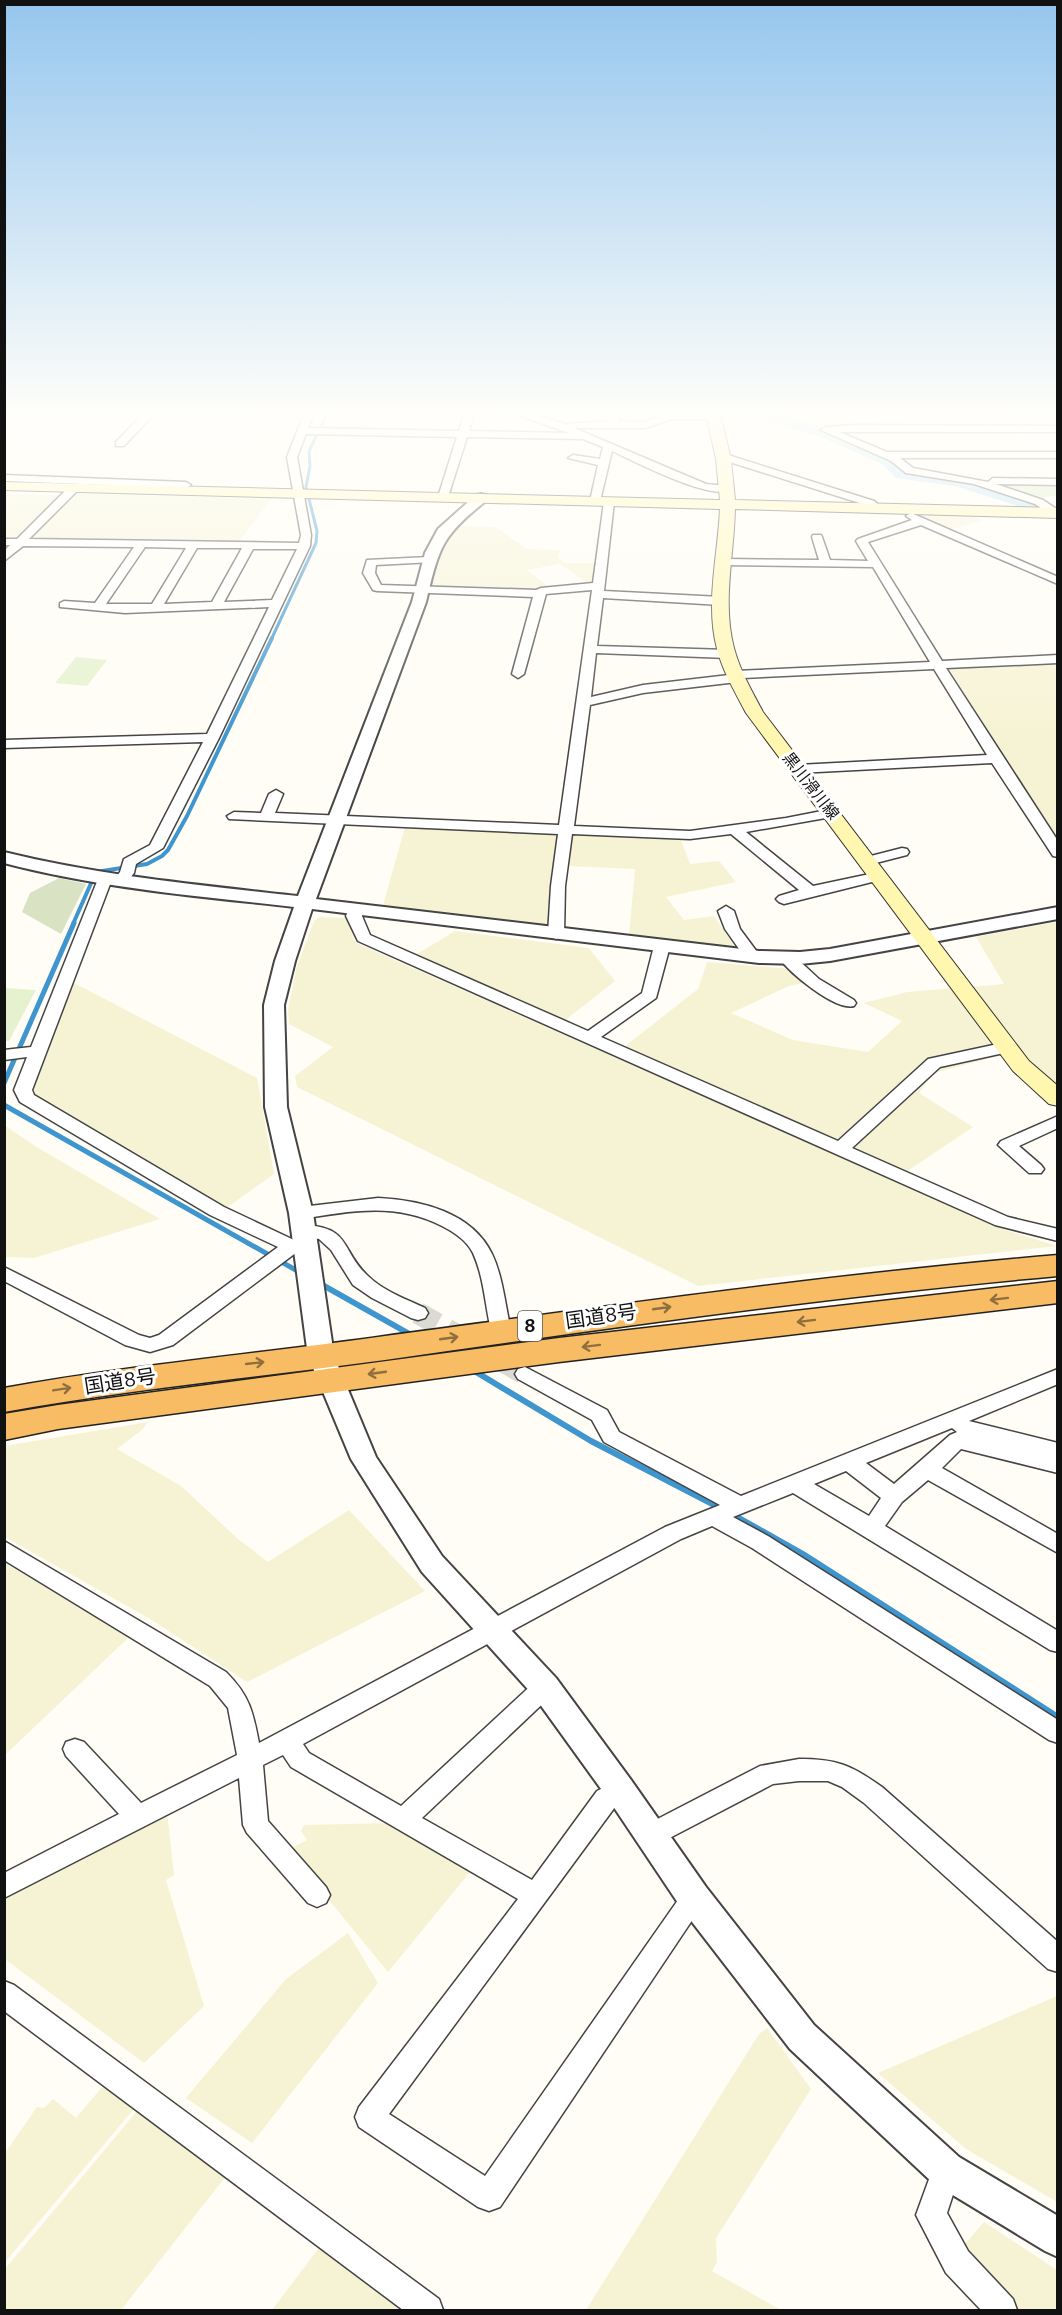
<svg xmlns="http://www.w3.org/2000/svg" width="1062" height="2315" viewBox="0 0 1062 2315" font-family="Bitter,'Noto Sans JP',serif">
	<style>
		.farmland { fill: #f6f3d4 }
		.green { fill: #d5ebbd }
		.cemetery { fill: #d9e3c4 }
		.pitch { fill: #e6f2cf }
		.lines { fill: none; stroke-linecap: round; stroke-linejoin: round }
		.stream-far3 { stroke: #3f96cf; stroke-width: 3 }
		.stream-far2 { stroke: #3f96cf; stroke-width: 4 }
		.stream-far1 { stroke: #3f96cf; stroke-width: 5 }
		.stream { stroke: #3f96cf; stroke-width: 6 }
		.river { fill: #b9e0f7; fill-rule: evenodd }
		.minor-tunnel { stroke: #dbdad3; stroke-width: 22; stroke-dasharray: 22 11; stroke-linecap: butt }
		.minor-casing { stroke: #444; stroke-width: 3 }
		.tertiary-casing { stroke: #444; stroke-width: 4 }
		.secondary-casing { stroke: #333; stroke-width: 2 }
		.trunk-casing { stroke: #222; stroke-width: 3 }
		.minor { fill: #fff; fill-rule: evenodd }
		.tertiary { fill: #fff; fill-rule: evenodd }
		.secondary { fill: #fff6b0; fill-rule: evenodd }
		.trunk { fill: #f7bc64; fill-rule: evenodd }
		.oneway { stroke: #906f3f }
		.labels { text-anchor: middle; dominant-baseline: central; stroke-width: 6; stroke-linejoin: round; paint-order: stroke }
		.far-street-label { font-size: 16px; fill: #111; stroke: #fff }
		.shield { fill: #fff; stroke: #585858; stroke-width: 1.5 }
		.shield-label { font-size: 18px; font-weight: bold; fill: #111 }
		.street-label { font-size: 20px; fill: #111; stroke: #fff }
	</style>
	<rect width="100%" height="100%" fill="#fffdf5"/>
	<g class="farmland">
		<polygon points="771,414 847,414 852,427 812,427"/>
		<polygon points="835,430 915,430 919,441 856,440"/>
		<polygon points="5,494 62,495 18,538 5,539"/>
		<polygon points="73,494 272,498 237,543 27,539"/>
		<polygon points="922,513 969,515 982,520 949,530 917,515"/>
		<polygon points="457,526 495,527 527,549 560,550 558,558 565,563 598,563 594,583 587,583 560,564 527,570 550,588 535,590 534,593 433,588 441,545"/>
		<polygon points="1057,662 1057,839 948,667"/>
		<polygon points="405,827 560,834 549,928 382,909"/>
		<polygon points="572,834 681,840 690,864 719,861 736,882 666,897 684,920 714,916 739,952 629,936 635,869 569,866"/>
		<polygon points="320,917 346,918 356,943 1005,1230 1057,1246 698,1286 297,1087 295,1076 333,1047 289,1024 288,1010 297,966 314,921"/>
		<polygon points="1057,922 1057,1085 1026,1057 971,987 1004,984 976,937"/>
		<polygon points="455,931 589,948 615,981 563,1022 414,956"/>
		<polygon points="707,962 791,969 804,983 789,986 731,1013 793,1040 868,1052 902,1021 864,1003 907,992 954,988 1001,1055 934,1073 919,1093 973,1127 906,1172 624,1047 698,989"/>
		<polygon points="72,982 257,1078 274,1174 225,1209 36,1096 32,1085"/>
		<polygon points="4,1125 35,1146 160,1219 34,1258 5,1257"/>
		<polygon points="148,1422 143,1429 117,1449 181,1486 238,1539 268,1562 349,1510 425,1591 247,1682 150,1619 5,1537 5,1446"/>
		<polygon points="5,1563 129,1637 5,1755 4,1563"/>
		<polygon points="167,1812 174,1875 166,1880 204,2006 144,2063 5,1959 5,1897"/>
		<polygon points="389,1823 470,1872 388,1972 288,1850 307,1840 301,1831 304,1825"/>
		<polygon points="348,1933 378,1983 252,2143 186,2098 286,1979"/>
		<polygon points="1057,1996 1057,2202 966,2149 878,2073"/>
		<polygon points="767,2028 811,2089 716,2238 717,2262 712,2271 781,2310 586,2310 759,2034"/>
		<polygon points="108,2080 138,2104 5,2262 5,2153 37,2107 44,2108 53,2099 76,2118"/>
		<polygon points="143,2104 230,2171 121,2310 5,2310 5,2269"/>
		<polygon points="984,2222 1057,2270 1057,2310 1019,2310 964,2245"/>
		<polygon points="319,2248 329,2255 334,2250 414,2310 272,2310"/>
	</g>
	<polygon class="green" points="990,483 1057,484 1057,495 1037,499"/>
	<polygon class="cemetery" points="59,878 86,884 61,934 22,912 30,893"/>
	<g class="pitch">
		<polygon points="76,657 107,660 87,686 55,683"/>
		<polygon points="4,988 36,990 9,1041 5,1041"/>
	</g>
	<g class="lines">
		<polyline class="stream-far3" points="271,640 316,543 317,531 306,487 310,466 309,451 327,414"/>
		<polyline class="stream-far2" points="73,924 96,872 147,864 162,856 168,850 187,816 272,638"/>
		<g class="stream-far1">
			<polyline points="4,1083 74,923"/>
			<polyline points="4,1105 301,1273"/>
			<polyline points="319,1283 321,1284"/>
		</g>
		<g class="stream">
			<polyline points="319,1283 413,1336"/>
			<polyline points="471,1369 591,1441 722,1509"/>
			<polyline points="730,1513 803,1554 1058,1717"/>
		</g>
		<polygon class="river" points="756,414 781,414 835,432 894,456 907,470 963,477 1046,504 1049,508 1046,512 1040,513 955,486 896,478 882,464 823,438 758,417"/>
		<polyline class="minor-tunnel" points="418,1313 525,1374"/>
		<defs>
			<g id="minor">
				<polygon points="143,414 154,414 124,446 116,446 116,442"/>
				<path d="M304 414H314L308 428 459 431 464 414H474L469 431 569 433 515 414H533L564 424 609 421 608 414H618L619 421 644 422 666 414H718L717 418 714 419H672L645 428H574L706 484 727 486 732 489C714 503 634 461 612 451L600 501 595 504 590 501 598 465 568 458 573 455 600 459 603 447 583 439 467 437 448 497 443 500 438 497 457 437 306 434 297 457 311 535 310 546 219 738 163 848 136 864 134 873 125 884H115L113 881 120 872 124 859 150 845 203 742 4 748V740L207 734 269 607 125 613 60 607V603L64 601 95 603 134 547 23 546 4 561V551L10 545H4V539H17L71 485H79V489L29 539 299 543 301 535 287 457ZM145 547 186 548 152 604H106ZM197 548H242L212 602 164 604ZM253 549H297L272 600 224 602Z"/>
				<polygon points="856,425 1058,426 1058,432 839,432 887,452 1058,452 1058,458 900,458 913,468 988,482 993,478 1058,479 1058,485 996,484 1043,500 1058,510 1058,516 1051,515 1035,504 974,484 906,473 891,461 821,430 826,427"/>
				<polygon points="720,455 728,455 874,501 882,508 877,511 866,505 720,459"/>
				<polygon points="4,475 186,482 191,485 186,488 4,481"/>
				<polygon points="609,499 614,502 604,591 721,597 727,601 721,605 603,598 597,646 728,650 734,654 728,658 596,653 591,697 643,685 729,675 735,671 930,662 873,567 724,565 718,562 724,559 819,560 812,537 813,535 821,535 822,537 830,560 868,561 856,541 858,539 912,520 906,516 911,513 1058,577 1058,584 921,525 868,542 942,661 1058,655 1058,663 946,668 1058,841 1058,857 1053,856 992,763 798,773 791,769 798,765 987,755 934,669 743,678 737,682 643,693 590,705 574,826 690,831 786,818 832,809 839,813 837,816 746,832 813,886 879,872 886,876 884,879 784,904 779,902 776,899 779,896 799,890 731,834 690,839 572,834 565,886 564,934 556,939 548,934 551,886 558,834 229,819 227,816 234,812 261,813 269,794 276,790 283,794 275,813 559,825 592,590 546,594 524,674 518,678 512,674 533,597 377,591 373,590 363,573 367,560 429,557 433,558 433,562 376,565 375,573 381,585 536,590 541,588 593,583 604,502"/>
				<polygon points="902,848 907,849 909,852 907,855 868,865 861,861 863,858"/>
				<polygon points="105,875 112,879 32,1090 34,1095 224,1207 294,1240 311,1241 313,1245 311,1249 297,1252 173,1345 150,1352 125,1345 4,1281 4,1267 139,1335 150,1338 159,1335 278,1247 210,1215 20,1102 14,1090 27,1057 4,1060 4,1050 31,1047 98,879"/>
				<polygon points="355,904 363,909 362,916 370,935 588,1031 642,993 654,946 662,941 668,943 670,946 656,998 601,1037 838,1141 928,1059 1007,1042 1013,1043 1015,1047 1013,1051 940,1067 852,1148 1008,1217 1058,1229 1058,1241 995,1225 358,941 346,916 350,906"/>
				<polygon points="726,906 734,911 740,929 760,956 758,959 746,959 725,929 718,911"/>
				<path d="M787 953 793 955 819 979 854 1000 856 1003 854 1006C835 1011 790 973 779 958Z"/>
				<polygon points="1058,1116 1058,1128 1019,1146 1041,1165 1044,1169 1041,1173 1029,1173 998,1145 1001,1141"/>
				<path d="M378 1198C420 1200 472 1212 492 1254 503 1277 505 1305 511 1330L508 1335 501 1337 494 1335 491 1330C485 1305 484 1277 473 1253 467 1241 454 1232 442 1226 396 1202 350 1211 301 1219L294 1217 292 1213 294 1209 301 1207Z"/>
				<path d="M303 1225C352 1227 340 1250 368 1276 383 1291 406 1299 425 1308L428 1313 425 1318 418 1320 411 1318 372 1298 353 1285 331 1250 319 1239 296 1235 294 1231 296 1227Z"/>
				<path d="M525 1367 607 1410 619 1432 741 1496 1058 1369V1384L969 1421 1058 1443V1473L961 1449 942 1468 1058 1534V1553L928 1480 902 1502 885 1526 1058 1631V1652L1050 1650 793 1493 733 1517 768 1536 1058 1720V1743L1049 1740 752 1548 712 1526 681 1539 303 1744 309 1753 401 1806 537 1680 545 1677 553 1680 557 1687 553 1694 422 1818 532 1880 597 1791 620 1779 629 1782 633 1790 629 1798 615 1807 389 2114 485 2176 685 1890 694 1886 703 1890 707 1898 500 2207 489 2211 478 2207 359 2127 355 2117 359 2107 518 1899 291 1767 283 1755 263 1765 268 1821 326 1887 330 1895 326 1903 317 1907 308 1903 247 1833 243 1825 239 1778 4 1898V1873L119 1814 66 1756 63 1749 66 1742 75 1739 84 1742 141 1803 237 1755 228 1708 210 1686 4 1560V1541L226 1672C250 1696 253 1712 259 1743L665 1527 720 1505 604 1442 592 1420 518 1379 515 1374 518 1369ZM952 1428 957 1432 950 1435 894 1484 866 1463ZM846 1471 881 1498 869 1516 814 1484Z"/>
				<path d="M799 1759C837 1759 851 1765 882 1787L1058 1942V1972L1048 1969 864 1803 842 1787 828 1781H799L773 1784 660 1843 651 1846 642 1843 638 1835 642 1827 760 1766Z"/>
				<polygon points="4,1981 14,1985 439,2299 443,2310 403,2310 4,2011"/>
				<polygon points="946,2155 956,2160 961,2170 947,2213 968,2251 1013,2299 1017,2310 981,2310 946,2273 916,2215 936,2160"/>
			</g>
			<path id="tertiary" d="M481 494 486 495 488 498 486 501C441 536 439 548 426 602L316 899 759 951 800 952 830 949 1058 907V919L830 961 800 964 759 963 312 909 295 961 284 1005 287 1107 313 1213 334 1356 376 1457 442 1556 556 1678 631 1780 706 1887 814 2025 959 2157 1058 2216V2257L1045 2251 933 2183 790 2049 682 1909 609 1800 534 1696 422 1572 351 1459 308 1356 289 1213 265 1107 264 1005 275 961 294 907C197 896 99 888 4 863V852C101 876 199 885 298 896L412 602 425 553 438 529 476 495Z"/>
			<path id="secondary" d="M706 414H720L731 459 735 500 1058 508V518L735 509C734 555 722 603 734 648 740 671 752 691 763 712L1029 1061 1058 1086V1106L1049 1104 1013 1071 746 713C735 692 723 672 717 649 705 603 718 555 720 509L4 490V482L720 500 716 459Z"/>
			<g id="trunk">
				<path d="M1058 1255V1276C832 1296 609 1328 385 1360 258 1377 131 1389 4 1412V1388C131 1365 258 1354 385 1336 609 1306 832 1274 1058 1255Z"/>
				<polygon points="1058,1281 1058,1303 559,1362 58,1429 4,1440 4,1414 58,1405 559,1338"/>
			</g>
		</defs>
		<use href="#minor" class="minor-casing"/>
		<use href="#tertiary" class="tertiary-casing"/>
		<use href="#secondary" class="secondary-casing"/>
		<use href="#trunk" class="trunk-casing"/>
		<use href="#minor" class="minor"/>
		<use href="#tertiary" class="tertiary"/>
		<use href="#secondary" class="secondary"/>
		<use href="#trunk" class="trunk"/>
	</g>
	<defs><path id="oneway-shaft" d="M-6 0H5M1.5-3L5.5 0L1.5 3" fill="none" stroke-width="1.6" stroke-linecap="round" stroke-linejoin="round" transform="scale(1.5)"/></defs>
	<g class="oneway">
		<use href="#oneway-shaft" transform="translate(999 1299) rotate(173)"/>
		<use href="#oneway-shaft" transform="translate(662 1308) rotate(-8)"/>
		<use href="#oneway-shaft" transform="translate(806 1321) rotate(173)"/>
		<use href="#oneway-shaft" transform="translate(449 1338) rotate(-8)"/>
		<use href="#oneway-shaft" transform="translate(591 1346) rotate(173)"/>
		<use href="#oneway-shaft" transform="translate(255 1363) rotate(-6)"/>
		<use href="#oneway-shaft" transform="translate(377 1373) rotate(172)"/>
		<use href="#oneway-shaft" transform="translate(62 1389) rotate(-9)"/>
	</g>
	<linearGradient id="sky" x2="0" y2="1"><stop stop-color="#95c6ee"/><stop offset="0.56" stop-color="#fffefa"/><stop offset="1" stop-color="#fffefa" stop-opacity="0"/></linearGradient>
	<rect width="1062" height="738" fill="url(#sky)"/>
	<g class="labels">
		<g class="far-street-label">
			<text transform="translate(811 786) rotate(52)">黒川滑川線</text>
		</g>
		<rect class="shield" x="518" y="1311" width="24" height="30" rx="4.5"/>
		<g class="shield-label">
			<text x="530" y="1326">8</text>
		</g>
		<g class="street-label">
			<text transform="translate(601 1316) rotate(-8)">国道8号</text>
			<text transform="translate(120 1381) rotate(-9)">国道8号</text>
		</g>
	</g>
	<rect width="1062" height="2315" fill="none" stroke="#111111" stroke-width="12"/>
</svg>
